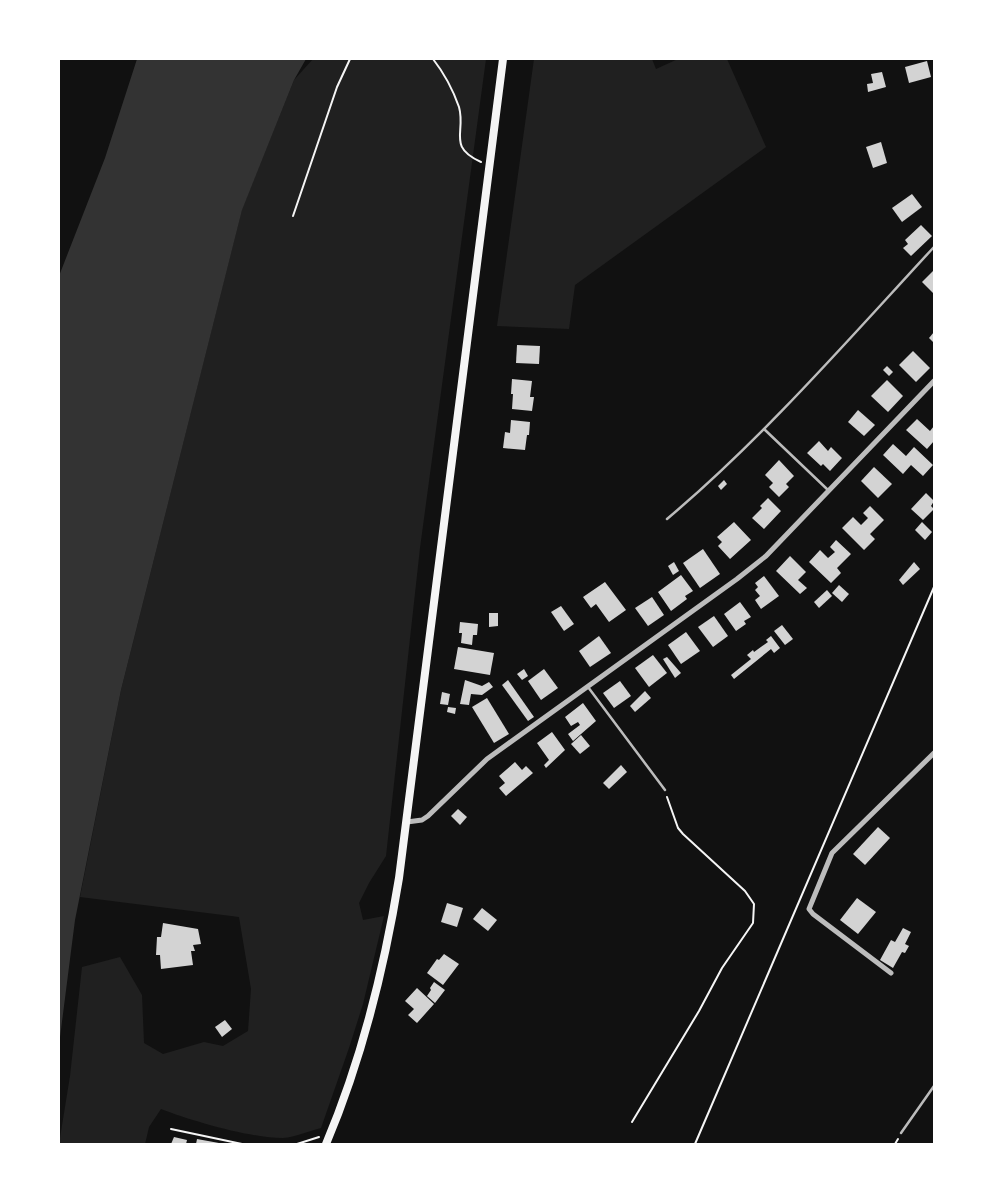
<svg xmlns="http://www.w3.org/2000/svg" width="993" height="1203" viewBox="0 0 993 1203" font-family="Raleway,sans-serif">
	<style>
		.green { fill: #202020 }
		.water { fill: #333 }
		.building { fill: #d3d3d3 }
		.lines { fill: none; stroke-linecap: round; stroke-linejoin: round }
		.path { stroke: #f5f5f5; stroke-width: 2 }
		.service { stroke: #bcbcbc; stroke-width: 2.5 }
		.minor { stroke: #bcbcbc; stroke-width: 5 }
		.secondary { stroke: #f5f5f5; stroke-width: 8 }
	</style>
	<rect width="100%" height="100%" fill="#111"/>
	<g class="green">
		<path d="M313 59H486L420 548 386 856 369 883 359 903 363 920 384 916 363 1004 349 1048 321 1128C309 1131 295 1137 283 1138 250 1138 192 1121 161 1109L149 1127 145 1144H59L70 1076 82 967 120 957 142 995 144 1043 163 1054 204 1042 223 1046 248 1031 251 989 239 917 80 897 121 690 242 209 294 80Z"/>
		<polygon points="534,59 652,59 656,69 678,59 727,59 766,147 575,285 569,329 497,326"/>
	</g>
	<polygon class="water" points="137,59 306,59 294,80 242,210 121,690 75,920 59,1045 59,276 105,158"/>
	<g class="building">
		<polygon points="927,61 931,77 909,83 905,67"/>
		<polygon points="882,72 886,87 868,92 867,84 873,83 871,74"/>
		<polygon points="881,142 887,163 873,168 866,147"/>
		<polygon points="912,194 922,207 902,222 892,208"/>
		<polygon points="921,225 932,236 911,256 903,248 908,244 905,240"/>
		<polygon points="934,270 934,294 922,282"/>
		<polygon points="934,332 934,343 929,338"/>
		<polygon points="517,345 540,346 539,364 516,363"/>
		<polygon points="913,351 930,368 916,382 899,365"/>
		<polygon points="887,366 893,372 889,376 883,370"/>
		<polygon points="512,379 532,381 530,397 534,397 532,411 512,409 513,394 511,394"/>
		<polygon points="887,380 903,396 888,412 871,396"/>
		<polygon points="858,410 875,425 864,436 848,422"/>
		<polygon points="917,419 930,431 934,426 934,441 927,449 906,430"/>
		<polygon points="511,420 530,422 529,435 527,435 525,450 503,448 505,432 510,433"/>
		<polygon points="819,441 828,451 831,447 842,458 830,471 823,464 821,466 807,453"/>
		<polygon points="893,444 906,456 914,447 933,465 923,476 911,465 903,474 883,455"/>
		<polygon points="779,460 794,476 786,484 789,487 779,497 769,487 773,483 765,475"/>
		<polygon points="874,467 892,484 878,498 861,481"/>
		<polygon points="724,480 727,484 721,490 718,486"/>
		<polygon points="926,493 934,501 931,506 934,509 923,520 911,509"/>
		<polygon points="768,498 781,511 764,529 752,518 762,508 760,506"/>
		<polygon points="870,506 884,520 870,534 875,539 864,550 842,528 853,517 861,525 868,518 863,513"/>
		<polygon points="734,522 751,540 730,559 718,546 722,542 717,537"/>
		<polygon points="922,522 932,532 925,540 915,530"/>
		<polygon points="836,540 851,554 837,568 841,573 831,583 809,562 820,550 828,558 835,552 830,547"/>
		<polygon points="703,549 720,574 700,588 683,563"/>
		<polygon points="790,556 806,572 798,580 807,588 800,594 776,571"/>
		<polygon points="674,562 679,571 673,575 668,566"/>
		<polygon points="914,562 920,569 903,585 899,580"/>
		<polygon points="681,575 693,591 685,596 687,599 671,611 658,592"/>
		<polygon points="764,576 779,596 761,609 755,600 760,596 755,590 758,587 755,583"/>
		<polygon points="605,582 626,610 609,622 596,604 591,608 583,597"/>
		<polygon points="839,585 849,594 842,602 832,593"/>
		<polygon points="827,590 832,596 819,608 814,602"/>
		<polygon points="652,597 664,615 648,626 635,608"/>
		<polygon points="740,602 751,617 744,621 746,624 736,631 724,614"/>
		<polygon points="561,606 574,624 564,631 551,612"/>
		<polygon points="489,613 498,613 498,626 489,627"/>
		<polygon points="714,616 728,636 713,647 698,627"/>
		<polygon points="460,622 478,624 477,635 473,635 472,645 461,643 462,633 459,633"/>
		<polygon points="782,625 793,639 785,645 774,631"/>
		<polygon points="686,632 700,651 681,664 668,645"/>
		<polygon points="599,636 611,653 590,667 579,651"/>
		<polygon points="771,636 780,648 774,653 771,649 734,679 731,675 751,659 747,655 753,650 754,652 768,642 766,640"/>
		<polygon points="458,647 494,653 490,675 454,669"/>
		<polygon points="653,655 667,673 649,687 635,668"/>
		<polygon points="667,657 681,673 675,678 663,659"/>
		<polygon points="524,669 528,676 522,680 517,674"/>
		<polygon points="544,669 558,688 541,700 528,681"/>
		<polygon points="465,680 482,686 489,682 493,687 482,695 471,694 469,705 460,704"/>
		<polygon points="508,680 534,717 528,721 502,685"/>
		<polygon points="620,681 631,696 614,708 603,693"/>
		<polygon points="645,691 651,698 635,712 630,706"/>
		<polygon points="442,692 450,694 448,705 440,704"/>
		<polygon points="487,698 509,734 494,743 472,707"/>
		<polygon points="583,703 596,721 573,741 568,734 580,725 578,722 571,726 565,717"/>
		<polygon points="448,707 456,708 455,714 447,712"/>
		<polygon points="552,732 565,750 546,768 544,765 549,760 537,743"/>
		<polygon points="581,735 590,746 580,754 571,744"/>
		<polygon points="515,762 522,770 526,766 533,773 506,796 499,788 505,783 499,776"/>
		<polygon points="621,765 627,772 609,789 603,783"/>
		<polygon points="458,809 467,817 460,825 451,816"/>
		<polygon points="878,827 890,838 865,865 853,854"/>
		<polygon points="857,898 876,912 858,934 840,920"/>
		<polygon points="447,903 463,908 457,927 441,922"/>
		<polygon points="482,908 497,920 488,931 473,919"/>
		<polygon points="163,923 198,929 201,944 193,945 195,951 191,951 193,965 161,969 160,955 156,955 157,937 161,937"/>
		<polygon points="903,928 911,932 905,944 909,946 905,953 902,952 893,968 880,960 891,940 895,942"/>
		<polygon points="444,954 459,964 443,985 427,973 437,959 439,960"/>
		<polygon points="434,982 445,990 435,1003 427,996 431,990 430,988"/>
		<polygon points="417,988 434,1004 417,1023 408,1015 414,1009 405,1001"/>
		<polygon points="225,1020 232,1029 222,1037 215,1027"/>
		<polygon points="174,1137 187,1140 186,1144 171,1144"/>
		<polygon points="197,1139 219,1143 219,1144 196,1144"/>
	</g>
	<g class="lines">
		<g class="path">
			<path d="M433 59C444 73 453 90 459 107 466 132 447 147 481 162"/>
			<polyline points="293,216 337,87 350,59"/>
			<polyline points="632,1122 699,1011 722,968 753,923 754,904 745,891 683,834 678,828 667,797"/>
			<polyline points="171,1129 242,1144"/>
			<polyline points="297,1144 319,1137"/>
			<polyline points="695,1144 934,587"/>
			<polyline points="895,1144 898,1139"/>
		</g>
		<g class="service">
			<polyline points="764,429 828,490"/>
			<path d="M667 519C764 437 848 340 934 247"/>
			<polyline points="588,687 665,790"/>
			<polyline points="901,1133 934,1086"/>
		</g>
		<g class="minor">
			<polyline points="407,822 422,820 428,816 487,759 737,579 766,556 934,381"/>
			<polyline points="891,973 813,914 809,909 832,853 934,753"/>
		</g>
		<path class="secondary" d="M326 1144C362 1059 384 970 399 878L503 59"/>
	</g>
	<rect width="993" height="1203" fill="none" stroke="#ffffff" stroke-width="120"/>
</svg>
